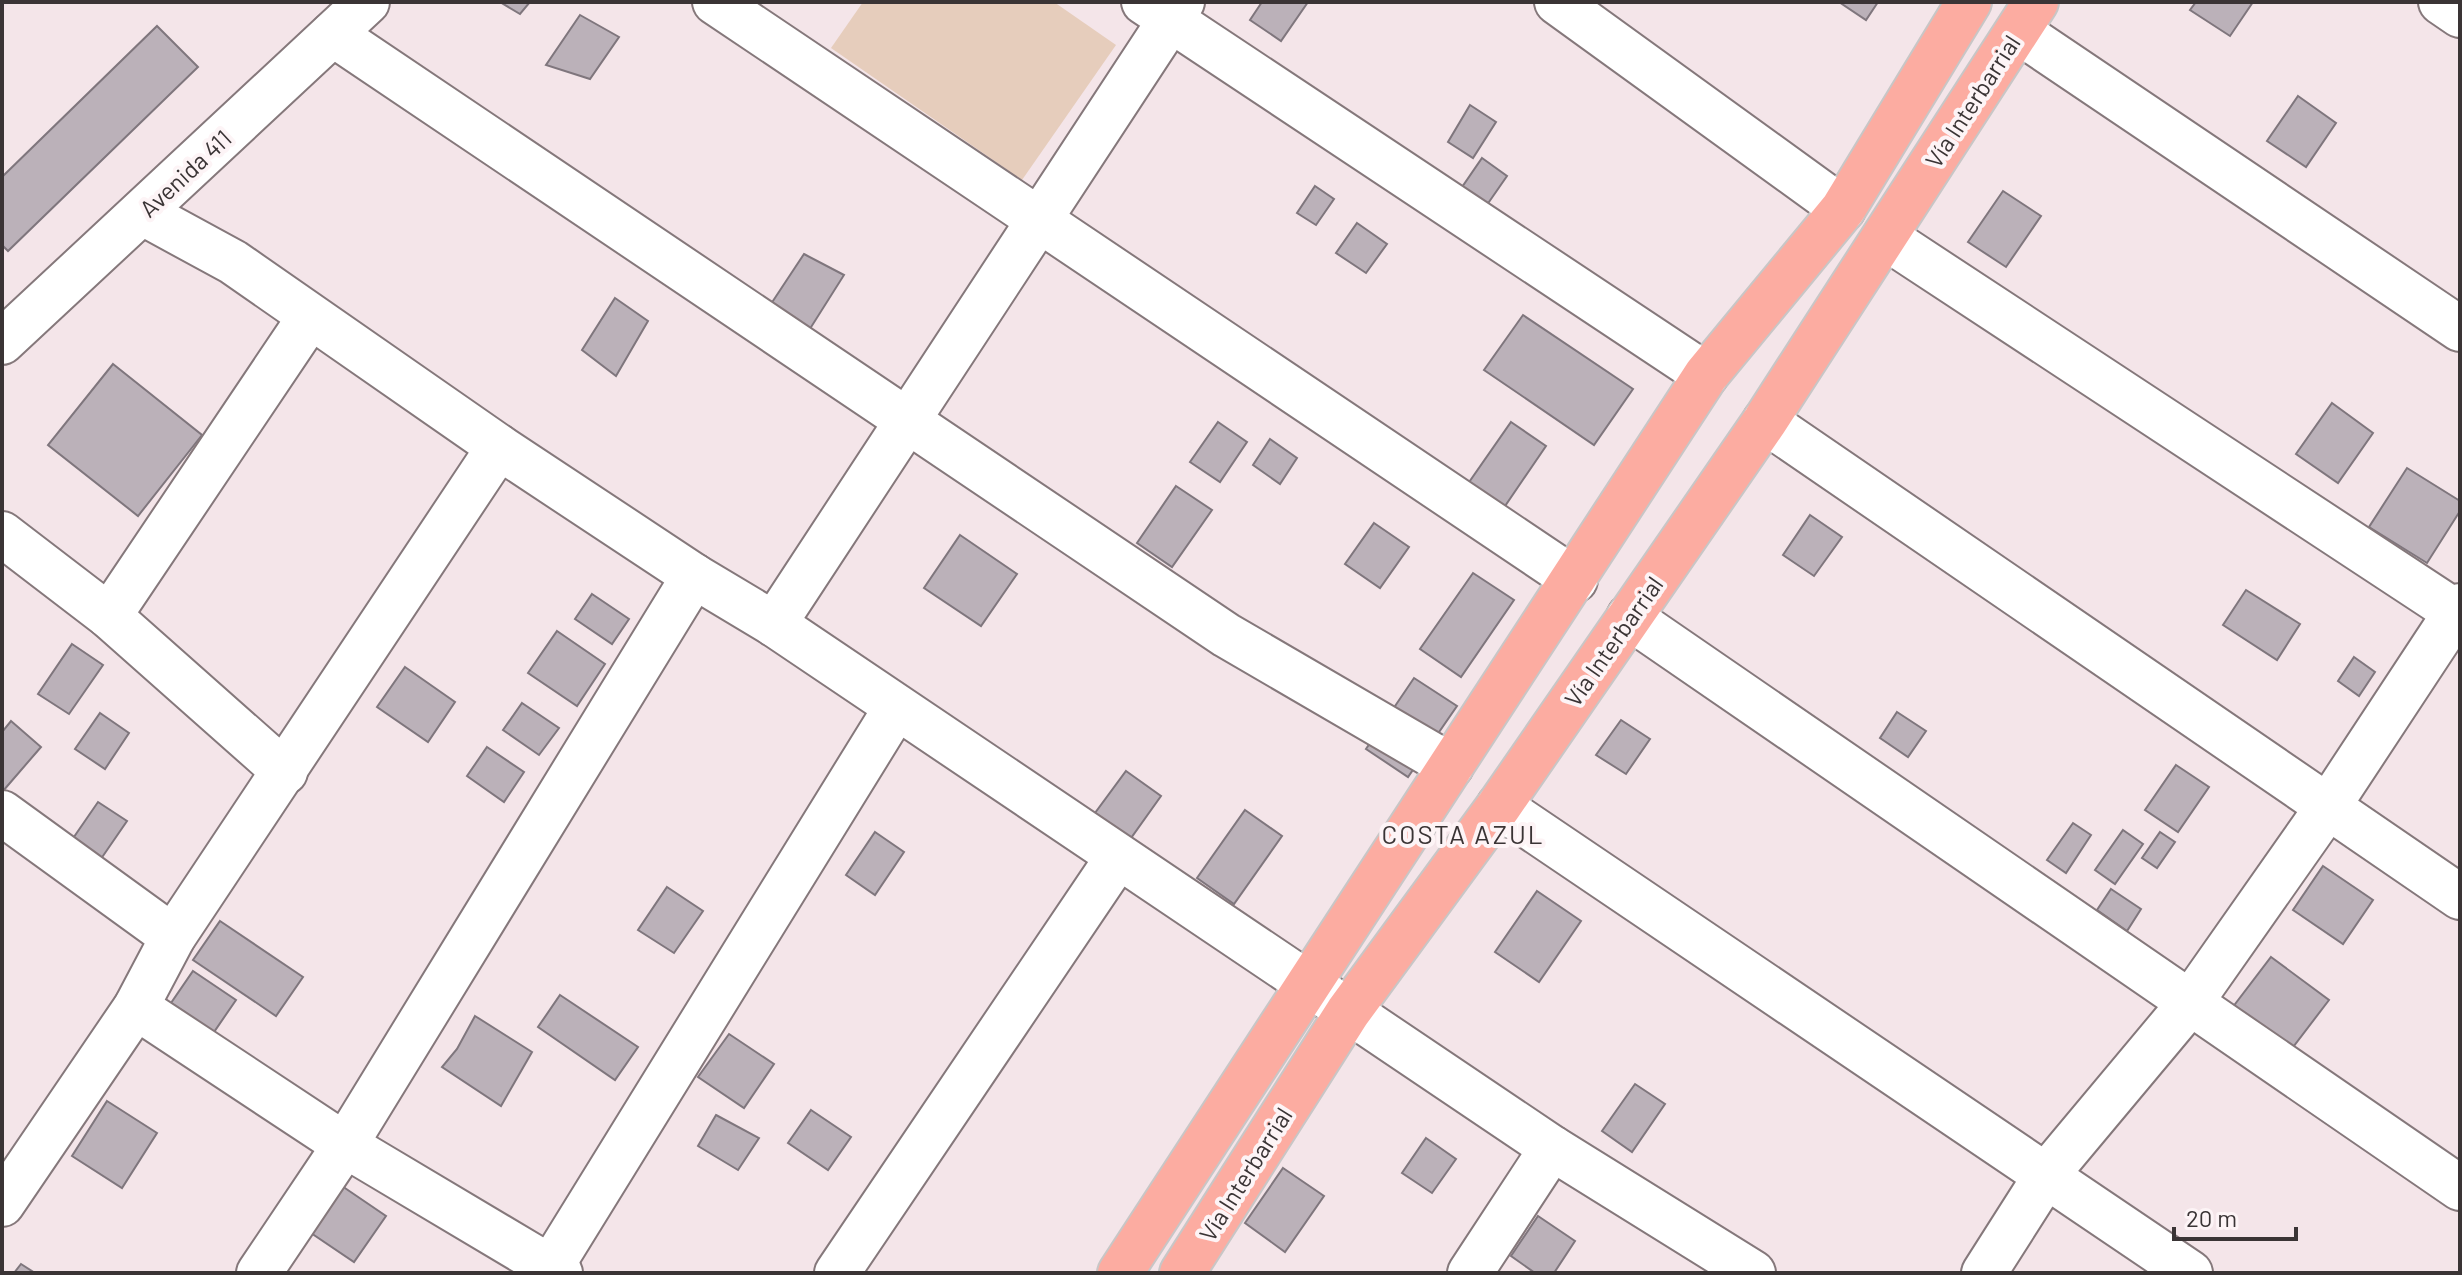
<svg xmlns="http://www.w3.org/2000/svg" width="2462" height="1275" viewBox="0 0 2462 1275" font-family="Barlow,sans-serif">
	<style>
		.green { fill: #e6cdbc }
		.building { fill: #bbb1b9; stroke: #7f767d; stroke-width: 2 }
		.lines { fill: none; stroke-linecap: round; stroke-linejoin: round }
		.minor-casing { stroke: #85787b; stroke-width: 48 }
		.major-casing { stroke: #c8c6c6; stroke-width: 48 }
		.minor { stroke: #fff; stroke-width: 44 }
		.major { stroke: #fcaca1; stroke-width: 44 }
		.labels { text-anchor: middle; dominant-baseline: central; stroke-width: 8; stroke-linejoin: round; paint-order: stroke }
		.street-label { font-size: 24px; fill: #3a3435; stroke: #fdf4f6 }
		.neighbourhood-label { font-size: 26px; letter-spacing: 2px; fill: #3a3435; stroke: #fdf4f6 }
	</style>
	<rect width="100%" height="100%" fill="#f4e5e9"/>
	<polygon class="green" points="863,2 1054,2 1116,45 1022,180 831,48"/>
	<g class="building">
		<polygon points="500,2 530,2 520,14"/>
		<polygon points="1262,2 1308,2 1281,41 1250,20"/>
		<polygon points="1839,2 1878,2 1866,20"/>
		<polygon points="2196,2 2253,2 2230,36 2190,10"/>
		<polygon points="580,15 619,37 590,79 546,65"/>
		<polygon points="157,26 198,67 8,251 2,245 2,177"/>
		<polygon points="2298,96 2336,123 2306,167 2267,141"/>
		<polygon points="1470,105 1496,122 1473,158 1448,142"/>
		<polygon points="1482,158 1507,176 1473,225 1447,209"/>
		<polygon points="1315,186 1334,199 1316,225 1297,213"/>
		<polygon points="2003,191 2041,216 2006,267 1968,242"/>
		<polygon points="1357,223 1387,244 1366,273 1336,253"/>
		<polygon points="804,254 844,275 801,343 761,319"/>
		<polygon points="615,298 648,321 616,376 582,350"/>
		<polygon points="1523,315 1633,389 1594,445 1484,370"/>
		<polygon points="113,364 202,435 138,516 48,445"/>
		<polygon points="2332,403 2373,433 2338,483 2296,454"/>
		<polygon points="1218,422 1247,442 1220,482 1190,462"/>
		<polygon points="1511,422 1546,446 1501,512 1465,488"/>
		<polygon points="1270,439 1297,458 1280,484 1253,465"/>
		<polygon points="2407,468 2460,501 2460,511 2427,563 2369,527"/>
		<polygon points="1176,486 1212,510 1172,567 1137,543"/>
		<polygon points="1810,515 1842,537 1814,576 1783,555"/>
		<polygon points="1374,523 1409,547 1380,588 1345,564"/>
		<polygon points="960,535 1017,574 981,626 924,588"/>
		<polygon points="1473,573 1514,600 1461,677 1420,649"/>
		<polygon points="2246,590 2300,624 2277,660 2223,625"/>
		<polygon points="592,594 629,619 612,644 575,619"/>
		<polygon points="557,631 605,664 577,706 528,673"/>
		<polygon points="72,644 103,665 69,714 38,694"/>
		<polygon points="2354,657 2375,672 2359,696 2338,681"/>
		<polygon points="405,667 455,702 428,742 377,707"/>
		<polygon points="1414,678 1457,706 1408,777 1366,749"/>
		<polygon points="522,703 559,728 539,755 503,730"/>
		<polygon points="1897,712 1926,731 1908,757 1880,738"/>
		<polygon points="100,713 129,733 105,769 75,749"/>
		<polygon points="1621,720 1650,739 1626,774 1596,755"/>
		<polygon points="11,721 41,747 3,791 2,732"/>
		<polygon points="487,747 524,772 504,802 467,776"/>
		<polygon points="2176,765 2209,787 2178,832 2145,810"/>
		<polygon points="1126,771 1161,796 1131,838 1095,813"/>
		<polygon points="98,802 127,821 94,869 65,850"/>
		<polygon points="1245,810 1282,836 1234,904 1197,878"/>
		<polygon points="2073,823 2091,835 2066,873 2047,860"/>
		<polygon points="2123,830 2143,844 2115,884 2095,870"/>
		<polygon points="875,832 904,852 875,895 846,875"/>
		<polygon points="2160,832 2175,842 2157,868 2142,858"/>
		<polygon points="2323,866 2373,900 2343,944 2293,910"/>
		<polygon points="667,887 703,911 674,953 638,930"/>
		<polygon points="2111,889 2141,909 2127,931 2097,910"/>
		<polygon points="1537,891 1581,921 1539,982 1495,952"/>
		<polygon points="220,921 303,977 276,1016 193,960"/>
		<polygon points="2271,957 2329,1000 2284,1059 2226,1016"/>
		<polygon points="193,971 236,1000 214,1032 171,1003"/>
		<polygon points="560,995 638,1047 615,1080 538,1027"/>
		<polygon points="475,1016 532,1052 501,1106 442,1067 457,1049"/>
		<polygon points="729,1034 774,1064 744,1108 698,1077"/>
		<polygon points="1635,1084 1665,1104 1632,1152 1602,1131"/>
		<polygon points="107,1101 157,1133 122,1188 72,1156"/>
		<polygon points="811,1110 851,1137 828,1170 788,1143"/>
		<polygon points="716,1115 759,1138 738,1170 698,1146"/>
		<polygon points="1426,1138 1456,1159 1432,1193 1402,1173"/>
		<polygon points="1283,1168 1324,1196 1285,1252 1245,1223"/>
		<polygon points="339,1184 386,1216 354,1262 308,1231"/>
		<polygon points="1538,1216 1575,1241 1554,1273 1535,1273 1511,1256"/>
		<polygon points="21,1264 35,1273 14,1273"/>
	</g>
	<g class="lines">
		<defs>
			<g id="minor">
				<polyline points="715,2 1575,580"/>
				<polyline points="1144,2 1706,375"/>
				<polyline points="1557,2 1843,209"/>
				<polyline points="2441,2 2460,15"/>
				<polyline points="2018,31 2460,329"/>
				<polyline points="333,34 1226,635 1451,766"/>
				<polyline points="143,213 233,262 499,447 694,576 774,624 1552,1148 1753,1273"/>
				<polyline points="1885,237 2460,615"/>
				<polyline points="2,342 367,2"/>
				<polyline points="1765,421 2460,897"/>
				<polyline points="2,534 109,616 285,772"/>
				<polyline points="109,616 310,317"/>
				<polyline points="1629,617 2460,1188"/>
				<polyline points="774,624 1182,2"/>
				<polyline points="1499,806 2190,1273"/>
				<polyline points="2,813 173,937"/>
				<polyline points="136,1007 345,1145 560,1273"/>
				<polyline points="2,1204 136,1007 173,937 499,447"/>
				<polyline points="259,1273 345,1145 694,576"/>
				<polyline points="547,1273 896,708"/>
				<polyline points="837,1273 1118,857"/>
				<polyline points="1470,1273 1552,1148"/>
				<polyline points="1984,1273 2047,1174 2190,1003 2327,808 2460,606"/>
			</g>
			<g id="major">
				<polyline points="1120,1273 1706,375 1843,209 1969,2"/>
				<polyline points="1182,1273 1348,1012 1499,806 1765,421 2036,2"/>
			</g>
		</defs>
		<use href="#minor" class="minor-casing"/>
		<use href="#major" class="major-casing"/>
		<use href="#minor" class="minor"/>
		<use href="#major" class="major"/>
	</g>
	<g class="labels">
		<g class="street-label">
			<text transform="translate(1972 101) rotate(-57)">Vía Interbarrial</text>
			<text transform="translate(185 173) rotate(-43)">Avenida 411</text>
			<text transform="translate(1613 641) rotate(-55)">Vía Interbarrial</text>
			<text transform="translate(1245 1174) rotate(-58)">Vía Interbarrial</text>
		</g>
		<g class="neighbourhood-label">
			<text x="1463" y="833">COSTA AZUL</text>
		</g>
	</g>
	<rect width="2462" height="1275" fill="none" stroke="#3a3435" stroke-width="8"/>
	<path d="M2174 1227v12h122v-12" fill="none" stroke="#3a3435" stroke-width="4"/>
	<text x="2186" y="1227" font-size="24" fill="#3a3435" stroke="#fdf4f6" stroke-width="6" paint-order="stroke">20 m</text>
</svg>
